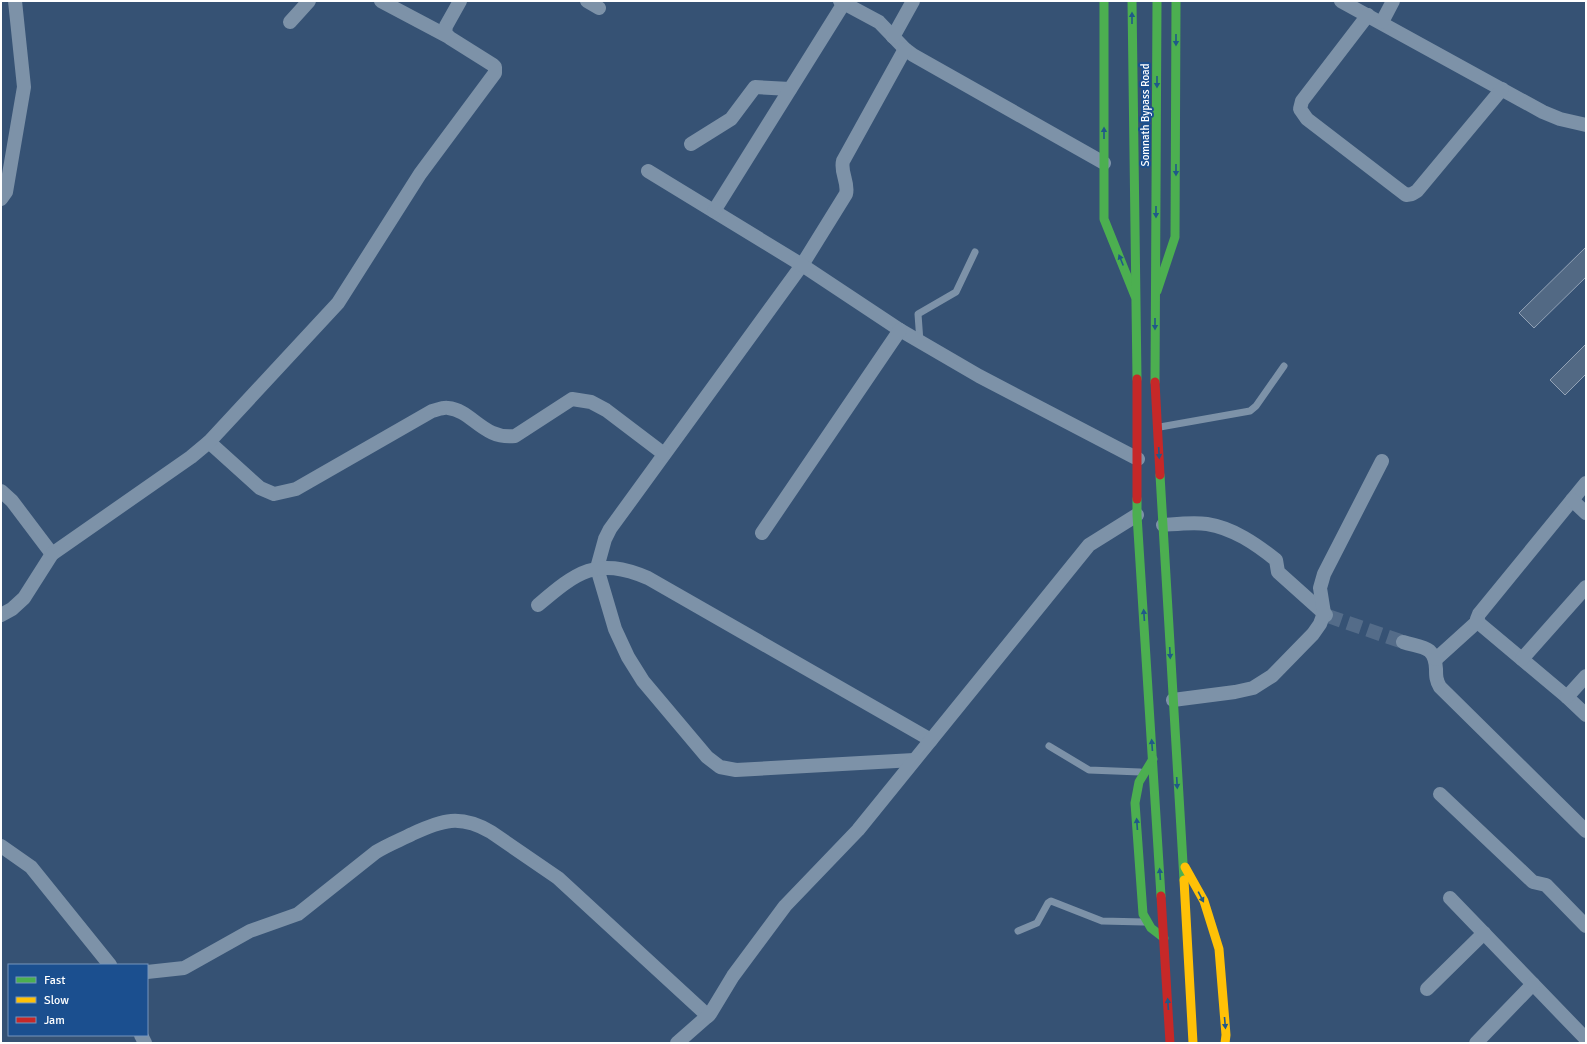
<svg xmlns="http://www.w3.org/2000/svg" width="1587" height="1044" viewBox="0 0 1587 1044" font-family="Signika,sans-serif">
	<style>
		.building { fill: #526984; stroke: #92a2b6 }
		.lines { fill: none; stroke-linecap: round; stroke-linejoin: round }
		.street-tunnel { stroke: #546c89; stroke-width: 14; stroke-dasharray: 14 7; stroke-linecap: butt }
		.lane { stroke: #7d92a8; stroke-width: 7 }
		.street { stroke: #7d92a8; stroke-width: 14 }
		.fast { stroke: #4caf50; stroke-width: 9 }
		.slow { stroke: #ffc107; stroke-width: 9 }
		.jam { stroke: #c62828; stroke-width: 9 }
		.oneway { fill: #205989 }
		.labels { text-anchor: middle; dominant-baseline: central; stroke-width: 4; stroke-linejoin: round; paint-order: stroke }
		.street-label { font-size: 11px; fill: #fff; stroke: #1b4f8f }
	</style>
	<rect width="100%" height="100%" fill="#365274"/>
	<g class="building">
		<polygon points="1586,247 1586,277 1534,328 1519,313"/>
		<polygon points="1586,344 1586,374 1565,395 1550,380"/>
	</g>
	<g class="lines">
		<polyline class="street-tunnel" points="1328,616 1403,642"/>
		<g class="lane">
			<polyline points="920,342 918,314 956,292 975,252"/>
			<polyline points="1160,427 1250,411 1256,406 1284,366"/>
			<polyline points="1049,746 1089,770 1140,772"/>
			<polyline points="1018,931 1037,923 1048,903 1051,901 1102,921 1144,922"/>
		</g>
		<g class="street">
			<polyline points="381,1 447,36"/>
			<polyline points="587,1 599,8"/>
			<polyline points="840,1 879,22 905,49 913,55 1104,163"/>
			<polyline points="1341,1 1543,112 1560,119 1586,125"/>
			<polyline points="1368,15 1302,101 1300,109 1307,119 1406,195 1412,194 1417,191 1502,89"/>
			<polyline points="290,22 309,1"/>
			<polyline points="1382,22 1393,1"/>
			<polyline points="893,37 913,1"/>
			<path d="M905 49 843 161C840 172 849 183 846 194L802 265 610 529 605 539 597 568 615 629 628 657 643 681 707 757 720 767 736 770 914 760"/>
			<polyline points="691,144 731,119 755,87 790,89"/>
			<polyline points="648,171 802,265 900,330 979,376 1138,459"/>
			<polyline points="1,199 6,192 24,87 15,1"/>
			<polyline points="714,211 844,3"/>
			<path d="M209 442 260 488 274 494 296 489 432 411C437 410 443 407 448 408 472 410 483 440 515 436L572 399 591 402 606 410 664 454"/>
			<polyline points="1586,483 1479,614 1477,619 1480,624 1567,697 1586,715"/>
			<polyline points="1,491 12,501 52,554"/>
			<polyline points="1572,500 1586,513"/>
			<path d="M1163 525C1177 524 1193 522 1207 524 1233 528 1256 544 1276 560L1278 572 1326 615"/>
			<polyline points="762,533 900,330"/>
			<path d="M538 605C577 572 596 556 648 578L931 740"/>
			<polyline points="1,615 12,609 24,598 52,554 191,457 209,442 338,303 420,174 495,73 495,67 493,65 450,38 445,33 446,26 460,1"/>
			<path d="M1403 642C1422 648 1435 645 1436 669 1436 676 1436 680 1440 687L1586 831"/>
			<polyline points="1436,659 1478,621"/>
			<polyline points="1522,659 1586,587"/>
			<polyline points="1567,697 1586,676"/>
			<polyline points="1173,700 1235,692 1253,688 1272,676 1313,634 1320,624 1324,613 1320,588 1324,574 1382,461"/>
			<polyline points="1440,794 1533,882 1546,885 1586,926"/>
			<polyline points="1,846 31,867 110,965"/>
			<polyline points="1450,898 1584,1037"/>
			<path d="M147 972 184 968 250 931 298 914 376 852C387 845 400 840 412 834 442 820 460 814 491 832L558 878 708 1016"/>
			<polyline points="1427,989 1484,933"/>
			<polyline points="141,1035 145,1043"/>
			<polyline points="677,1043 710,1014 733,976 785,906 858,830 1089,545 1137,515"/>
			<polyline points="1476,1043 1533,984"/>
		</g>
		<g class="fast">
			<polyline points="1104,1 1104,219 1135,296"/>
			<polyline points="1132,1 1137,379"/>
			<polyline points="1157,291 1175,237 1176,1"/>
			<polyline points="1155,382 1157,1"/>
			<polyline points="1160,475 1184,880"/>
			<polyline points="1137,499 1137,515 1161,896"/>
			<polyline points="1153,759 1139,782 1135,803 1143,914 1151,928 1164,938"/>
		</g>
		<g class="slow">
			<polyline points="1185,867 1204,901 1219,949 1226,1035 1225,1043"/>
			<polyline points="1184,880 1193,1043"/>
		</g>
		<g class="jam">
			<polyline points="1137,379 1137,499"/>
			<polyline points="1155,382 1160,475"/>
			<polyline points="1161,896 1170,1043"/>
		</g>
	</g>
	<defs><path id="oneway-solid" d="M-6-.8H1V-3.2L6.5 0L1 3.2V.8H-6Z"/></defs>
	<g class="oneway">
		<use href="#oneway-solid" transform="translate(1132 18) rotate(-90)"/>
		<use href="#oneway-solid" transform="translate(1176 40) rotate(90)"/>
		<use href="#oneway-solid" transform="translate(1157 82) rotate(90)"/>
		<use href="#oneway-solid" transform="translate(1104 133) rotate(-90)"/>
		<use href="#oneway-solid" transform="translate(1176 170) rotate(90)"/>
		<use href="#oneway-solid" transform="translate(1156 212) rotate(90)"/>
		<use href="#oneway-solid" transform="translate(1121 260) rotate(-112)"/>
		<use href="#oneway-solid" transform="translate(1155 324) rotate(90)"/>
		<use href="#oneway-solid" transform="translate(1159 453) rotate(87)"/>
		<use href="#oneway-solid" transform="translate(1144 615) rotate(-94)"/>
		<use href="#oneway-solid" transform="translate(1170 653) rotate(87)"/>
		<use href="#oneway-solid" transform="translate(1152 745) rotate(-94)"/>
		<use href="#oneway-solid" transform="translate(1177 783) rotate(87)"/>
		<use href="#oneway-solid" transform="translate(1137 824) rotate(-94)"/>
		<use href="#oneway-solid" transform="translate(1160 874) rotate(-94)"/>
		<use href="#oneway-solid" transform="translate(1201 897) rotate(62)"/>
		<use href="#oneway-solid" transform="translate(1168 1004) rotate(-94)"/>
		<use href="#oneway-solid" transform="translate(1225 1023) rotate(85)"/>
	</g>
	<g class="labels">
		<g class="street-label">
			<text transform="translate(1145 115) rotate(-90)">Somnath Bypass Road</text>
		</g>
	</g>
	<rect width="1587" height="1044" fill="none" stroke="#ffffff" stroke-width="4"/>
	<rect x="8" y="964" width="140" height="72" fill="#1b4f8f" stroke="#7695bc"/>
	<rect x="16" y="977" width="20" height="6" fill="#4caf50" stroke="#7695bc"/>
	<text x="44" y="984" font-size="12" fill="#ffffff">Fast</text>
	<rect x="16" y="997" width="20" height="6" fill="#ffc107" stroke="#7695bc"/>
	<text x="44" y="1004" font-size="12" fill="#ffffff">Slow</text>
	<rect x="16" y="1017" width="20" height="6" fill="#c62828" stroke="#7695bc"/>
	<text x="44" y="1024" font-size="12" fill="#ffffff">Jam</text>
</svg>
